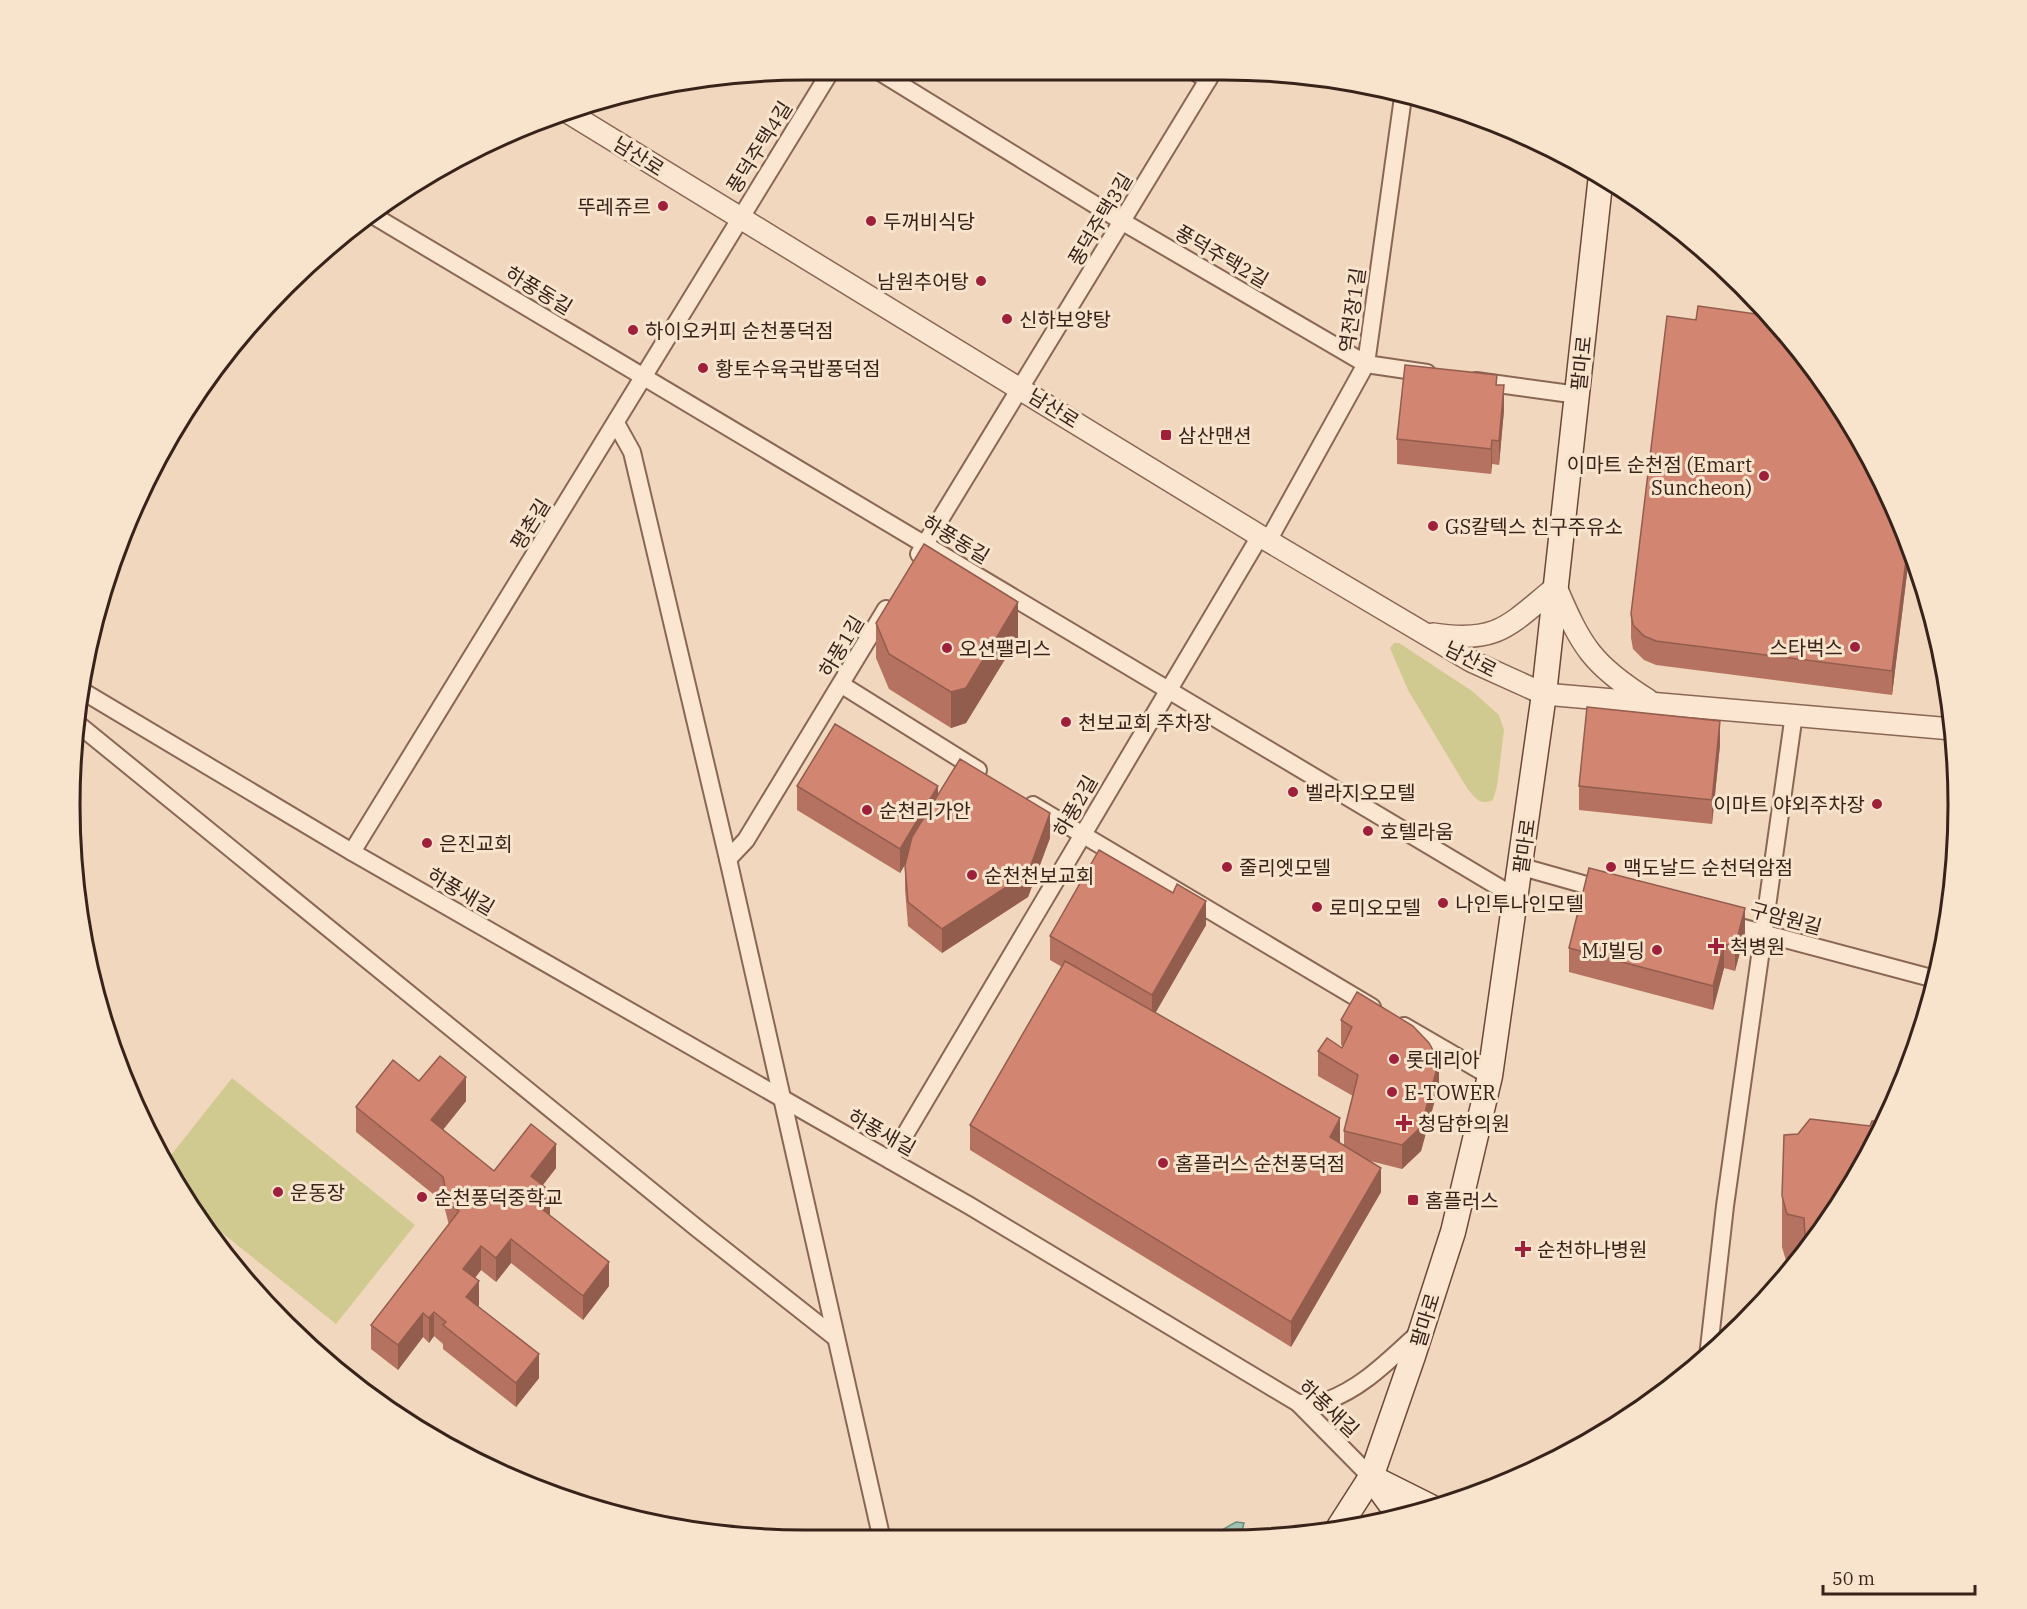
<svg xmlns="http://www.w3.org/2000/svg" width="2027" height="1609" viewBox="0 0 2027 1609" font-family="'IBM Plex Serif','Noto Sans KR',serif">
	<style>
		.green { fill: #d0ca91 }
		.water { fill: #a1c2b2; stroke: #68907e; stroke-width: 1.5 }
		.lines { fill: none; stroke-linecap: round; stroke-linejoin: round }
		.minor-casing { stroke: #8a6755; stroke-width: 20 }
		.tertiary-casing { stroke: #8a6755; stroke-width: 24 }
		.secondary-casing { stroke: #6c4838; stroke-width: 27 }
		.minor { stroke: #fbe6d1; stroke-width: 16 }
		.tertiary { stroke: #fbe6d1; stroke-width: 21 }
		.secondary { stroke: #fbe6d1; stroke-width: 24 }
		.wall { fill: #b57260 }
		.shaded-wall { fill: #935d4e }
		.building { fill: #d28570; stroke: #935d4e; stroke-width: 1.5 }
		.poi-dot { fill: #9e203a; stroke: #f8e3cd; stroke-width: 2 }
		.labels { text-anchor: middle; dominant-baseline: central; stroke-width: 6; stroke-linejoin: round; paint-order: stroke }
		.street-label { font-size: 20px; fill: #38231b; stroke: #f8e3cd }
		.poi-label { font-size: 20px; fill: #38231b; stroke: #f8e3cd; text-anchor: start }
		.rim { fill: none; stroke: #38231b; stroke-width: 3 }
	</style>
	<rect width="100%" height="100%" fill="#f1d7bd"/>
	<g class="green">
		<path d="M1394 643H1399L1472 691 1499 715 1504 730 1497 786 1493 800C1480 806 1475 798 1467 788L1408 690 1390 648Z"/>
		<polygon points="232,1078 415,1225 336,1324 196,1212 164,1164"/>
	</g>
	<polygon class="water" points="1236,1522 1244,1523 1240,1539 1206,1539"/>
	<g class="lines">
		<defs>
			<g id="minor">
				<polyline points="875,69 1123,222 1366,364 1427,373"/>
				<polyline points="1192,70 1208,80"/>
				<polyline points="374,216 1517,898"/>
				<polyline points="1476,381 1578,395"/>
				<polyline points="617,425 632,452 728,859 882,1540"/>
				<polyline points="1268,541 1366,364 1403,97"/>
				<polyline points="919,554 1214,70"/>
				<polyline points="842,685 978,770"/>
				<polyline points="84,692 352,852 970,1206 1298,1403 1371,1477"/>
				<polyline points="79,725 698,1229 836,1338"/>
				<polyline points="1033,805 1372,1007"/>
				<polyline points="352,852 832,69"/>
				<polyline points="728,859 746,840 886,609"/>
				<polyline points="1522,867 1604,890"/>
				<polyline points="1725,923 1935,979"/>
				<polyline points="1404,1026 1490,1076"/>
				<polyline points="890,1160 1260,536"/>
				<polyline points="1708,1357 1725,1206 1794,714"/>
				<path d="M1298 1403C1307 1402 1318 1404 1326 1401 1363 1388 1391 1358 1419 1333"/>
			</g>
			<g id="tertiary">
				<polyline points="569,113 1260,536 1471,661 1544,694 1952,729"/>
				<path d="M1433 634C1498 644 1509 625 1556 587 1581 646 1592 665 1648 700"/>
			</g>
			<g id="secondary">
				<polyline points="1371,1477 1431,1507"/>
				<polyline points="1372,1479 1400,1517"/>
				<polyline points="1339,1527 1371,1477 1413,1356 1453,1232 1490,1076 1544,694 1601,175"/>
			</g>
		</defs>
		<use href="#minor" class="minor-casing"/>
		<use href="#tertiary" class="tertiary-casing"/>
		<use href="#secondary" class="secondary-casing"/>
		<use href="#minor" class="minor"/>
		<use href="#tertiary" class="tertiary"/>
		<use href="#secondary" class="secondary"/>
	</g>
	<g class="wall">
		<polygon points="1497,385 1504,410 1499,465 1492,464 1491,474 1397,464 1397,439"/>
		<polygon points="1860,437 1910,549 1892,695 1656,665 1644,660 1633,649 1631,638 1631,614"/>
		<polygon points="876,623 1018,638 966,723 951,728 889,689 876,658"/>
		<polygon points="1720,745 1712,824 1579,810 1579,786"/>
		<polygon points="797,786 938,795 1050,838 1028,897 942,953 908,926 905,889 905,864 900,873 797,810"/>
		<polygon points="1206,925 1155,1013 1340,1142 1340,1143 1344,1145 1344,1131 1353,1096 1318,1076 1318,1051 1342,1048 1343,1046 1341,1045 1341,1020 1357,992 1439,1085 1421,1151 1402,1169 1370,1161 1381,1192 1291,1347 970,1150 970,1125 1062,967 1050,960 1050,936"/>
		<polygon points="1745,933 1735,971 1724,968 1713,1010 1569,972 1569,948"/>
		<polygon points="466,1101 442,1130 494,1171 556,1168 543,1185 550,1215 609,1286 583,1320 511,1263 496,1282 481,1270 475,1278 479,1305 478,1306 539,1378 516,1407 443,1349 443,1344 434,1336 429,1343 423,1337 398,1370 371,1349 371,1325 449,1225 443,1202 356,1132 356,1107"/>
		<polygon points="1870,1126 1806,1253 1793,1266 1787,1264 1782,1247 1782,1196 1798,1134"/>
	</g>
	<g class="shaded-wall">
		<polygon points="1504,385 1504,410 1499,465 1499,441"/>
		<polygon points="1492,440 1492,464 1491,474 1491,449"/>
		<polygon points="1908,544 1910,549 1892,695 1892,671"/>
		<polygon points="1018,602 1018,638 966,723 951,728 951,692"/>
		<polygon points="1720,721 1720,745 1712,824 1712,800"/>
		<polygon points="938,786 938,811 900,873 900,849"/>
		<polygon points="1050,813 1050,838 1028,897 942,953 942,929"/>
		<polygon points="1206,901 1206,925 1152,1019 1152,995"/>
		<polygon points="1745,908 1745,933 1735,971 1735,947"/>
		<polygon points="1724,944 1724,968 1713,1010 1713,986"/>
		<polygon points="1439,1061 1439,1085 1421,1151 1402,1169 1402,1145"/>
		<polygon points="466,1077 466,1101 431,1145 431,1120"/>
		<polygon points="1340,1118 1340,1142 1330,1161 1330,1137"/>
		<polygon points="556,1144 556,1168 531,1200 531,1176"/>
		<polygon points="1381,1168 1381,1192 1291,1347 1291,1322"/>
		<polygon points="550,1191 550,1215 538,1230 538,1206"/>
		<polygon points="511,1239 511,1263 496,1282 496,1258"/>
		<polygon points="481,1246 481,1270 463,1293 463,1269"/>
		<polygon points="609,1262 609,1286 583,1320 583,1296"/>
		<polygon points="479,1281 479,1305 466,1321 466,1297"/>
		<polygon points="434,1312 434,1336 429,1343 429,1318"/>
		<polygon points="423,1313 423,1337 398,1370 398,1345"/>
		<polygon points="539,1354 539,1378 516,1407 516,1383"/>
	</g>
	<g class="building">
		<polygon points="1698,306 1763,315 1764,308 1776,320 1860,437 1908,544 1892,671 1656,641 1644,636 1633,625 1631,614 1667,316 1696,320"/>
		<polygon points="1405,365 1497,375 1496,385 1504,385 1499,441 1492,440 1491,449 1397,439"/>
		<polygon points="924,544 1018,602 966,688 951,692 889,654 876,623"/>
		<polygon points="1587,707 1720,721 1712,800 1579,786"/>
		<polygon points="835,724 938,786 900,849 797,786"/>
		<polygon points="960,759 1050,813 1028,873 942,929 908,902 905,865 912,837"/>
		<polygon points="1099,850 1173,893 1177,884 1206,901 1152,995 1050,936"/>
		<polygon points="1589,868 1745,908 1735,947 1724,944 1713,986 1569,948"/>
		<polygon points="1065,961 1340,1118 1330,1137 1381,1168 1291,1322 970,1125"/>
		<polygon points="1357,992 1413,1026 1429,1043 1439,1061 1421,1127 1402,1145 1344,1131 1358,1075 1318,1051 1327,1038 1342,1048 1352,1027 1341,1020"/>
		<polygon points="440,1056 466,1077 431,1120 494,1171 531,1124 556,1144 531,1176 550,1191 538,1206 609,1262 583,1296 511,1239 496,1258 481,1246 463,1269 479,1281 466,1297 539,1354 516,1383 443,1325 446,1322 434,1312 429,1318 423,1313 398,1345 371,1325 459,1211 449,1204 443,1177 356,1107 393,1060 419,1081"/>
		<polygon points="1810,1119 1870,1126 1872,1121 1885,1121 1882,1130 1806,1252 1804,1218 1787,1214 1782,1196 1784,1135 1798,1134"/>
	</g>
	<g class="poi-dot">
		<circle cx="663" cy="206" r="6"/>
		<circle cx="871" cy="221" r="6"/>
		<circle cx="981" cy="281" r="6"/>
		<circle cx="1007" cy="319" r="6"/>
		<circle cx="633" cy="330" r="6"/>
		<circle cx="703" cy="368" r="6"/>
		<rect x="1160" y="429" width="12" height="12" rx="3"/>
		<circle cx="1764" cy="476" r="6"/>
		<circle cx="1433" cy="526" r="6"/>
		<circle cx="1855" cy="647" r="6"/>
		<circle cx="947" cy="648" r="6"/>
		<circle cx="1066" cy="722" r="6"/>
		<circle cx="1293" cy="792" r="6"/>
		<circle cx="1877" cy="804" r="6"/>
		<circle cx="867" cy="810" r="6"/>
		<circle cx="1368" cy="831" r="6"/>
		<circle cx="427" cy="843" r="6"/>
		<circle cx="1227" cy="867" r="6"/>
		<circle cx="1611" cy="867" r="6"/>
		<circle cx="972" cy="875" r="6"/>
		<circle cx="1443" cy="903" r="6"/>
		<circle cx="1317" cy="907" r="6"/>
		<path d="M1713 937h6v6h6v6h-6v6h-6v-6h-6v-6h6z"/>
		<circle cx="1657" cy="950" r="6"/>
		<circle cx="1394" cy="1059" r="6"/>
		<circle cx="1392" cy="1092" r="6"/>
		<path d="M1401 1114h6v6h6v6h-6v6h-6v-6h-6v-6h6z"/>
		<circle cx="1163" cy="1163" r="6"/>
		<circle cx="278" cy="1192" r="6"/>
		<circle cx="422" cy="1197" r="6"/>
		<rect x="1407" y="1194" width="12" height="12" rx="3"/>
		<path d="M1520 1240h6v6h6v6h-6v6h-6v-6h-6v-6h6z"/>
	</g>
	<g class="labels">
		<g class="street-label">
			<text transform="translate(759 147) rotate(-58)">풍덕주택4길</text>
			<text transform="translate(639 156) rotate(32)">남산로</text>
			<text transform="translate(1100 219) rotate(-59)">풍덕주택3길</text>
			<text transform="translate(1222 256) rotate(30)">풍덕주택2길</text>
			<text transform="translate(539 290) rotate(31)">하풍동길</text>
			<text transform="translate(1352 310) rotate(-82)">역전장1길</text>
			<text transform="translate(1581 363) rotate(-84)">팔마로</text>
			<text transform="translate(1054 408) rotate(32)">남산로</text>
			<text transform="translate(530 524) rotate(-58)">평촌길</text>
			<text transform="translate(956 539) rotate(31)">하풍동길</text>
			<text transform="translate(841 646) rotate(-59)">하풍1길</text>
			<text transform="translate(1471 659) rotate(27)">남산로</text>
			<text transform="translate(1075 806) rotate(-60)">하풍2길</text>
			<text transform="translate(1524 846) rotate(-82)">팔마로</text>
			<text transform="translate(461 891) rotate(30)">하풍새길</text>
			<text transform="translate(1786 918) rotate(15)">구암원길</text>
			<text transform="translate(882 1132) rotate(29)">하풍새길</text>
			<text transform="translate(1425 1320) rotate(-73)">팔마로</text>
			<text transform="translate(1329 1408) rotate(43)">하풍새길</text>
		</g>
		<g class="poi-label">
			<text x="651" y="206" text-anchor="end">뚜레쥬르</text>
			<text x="883" y="221">두꺼비식당</text>
			<text x="969" y="281" text-anchor="end">남원추어탕</text>
			<text x="1019" y="319">신하보양탕</text>
			<text x="645" y="330">하이오커피 순천풍덕점</text>
			<text x="715" y="368">황토수육국밥풍덕점</text>
			<text x="1178" y="435">삼산맨션</text>
			<text x="1752" y="464" text-anchor="end">이마트 순천점 (Emart<tspan x="1752" dy="23">Suncheon)</tspan></text>
			<text x="1445" y="526">GS칼텍스 친구주유소</text>
			<text x="1843" y="647" text-anchor="end">스타벅스</text>
			<text x="959" y="648">오션팰리스</text>
			<text x="1078" y="722">천보교회 주차장</text>
			<text x="1305" y="792">벨라지오모텔</text>
			<text x="1865" y="804" text-anchor="end">이마트 야외주차장</text>
			<text x="879" y="810">순천리가안</text>
			<text x="1380" y="831">호텔라움</text>
			<text x="439" y="843">은진교회</text>
			<text x="1239" y="867">줄리엣모텔</text>
			<text x="1623" y="867">맥도날드 순천덕암점</text>
			<text x="984" y="875">순천천보교회</text>
			<text x="1455" y="903">나인투나인모텔</text>
			<text x="1329" y="907">로미오모텔</text>
			<text x="1730" y="946">척병원</text>
			<text x="1645" y="950" text-anchor="end">MJ빌딩</text>
			<text x="1406" y="1059">롯데리아</text>
			<text x="1404" y="1092">E-TOWER</text>
			<text x="1418" y="1123">청담한의원</text>
			<text x="1175" y="1163">홈플러스 순천풍덕점</text>
			<text x="290" y="1192">운동장</text>
			<text x="434" y="1197">순천풍덕중학교</text>
			<text x="1425" y="1200">홈플러스</text>
			<text x="1537" y="1249">순천하나병원</text>
		</g>
	</g>
	<path d="M0 0H2027V1609H0ZM805 80H1223A725 725 0 0 1 1948 805V805A725 725 0 0 1 1223 1530H805A725 725 0 0 1 80 805V805A725 725 0 0 1 805 80Z" fill="#f8e3cd" fill-rule="evenodd"/>
	<path class="rim" d="M805 80H1223A725 725 0 0 1 1948 805V805A725 725 0 0 1 1223 1530H805A725 725 0 0 1 80 805V805A725 725 0 0 1 805 80Z"/>
	<path d="M1823 1585v9h152v-9" fill="none" stroke="#38231b" stroke-width="3"/>
	<text x="1832" y="1585" font-size="18" fill="#38231b" stroke="#f8e3cd" stroke-width="4.5" paint-order="stroke">50 m</text>
</svg>
